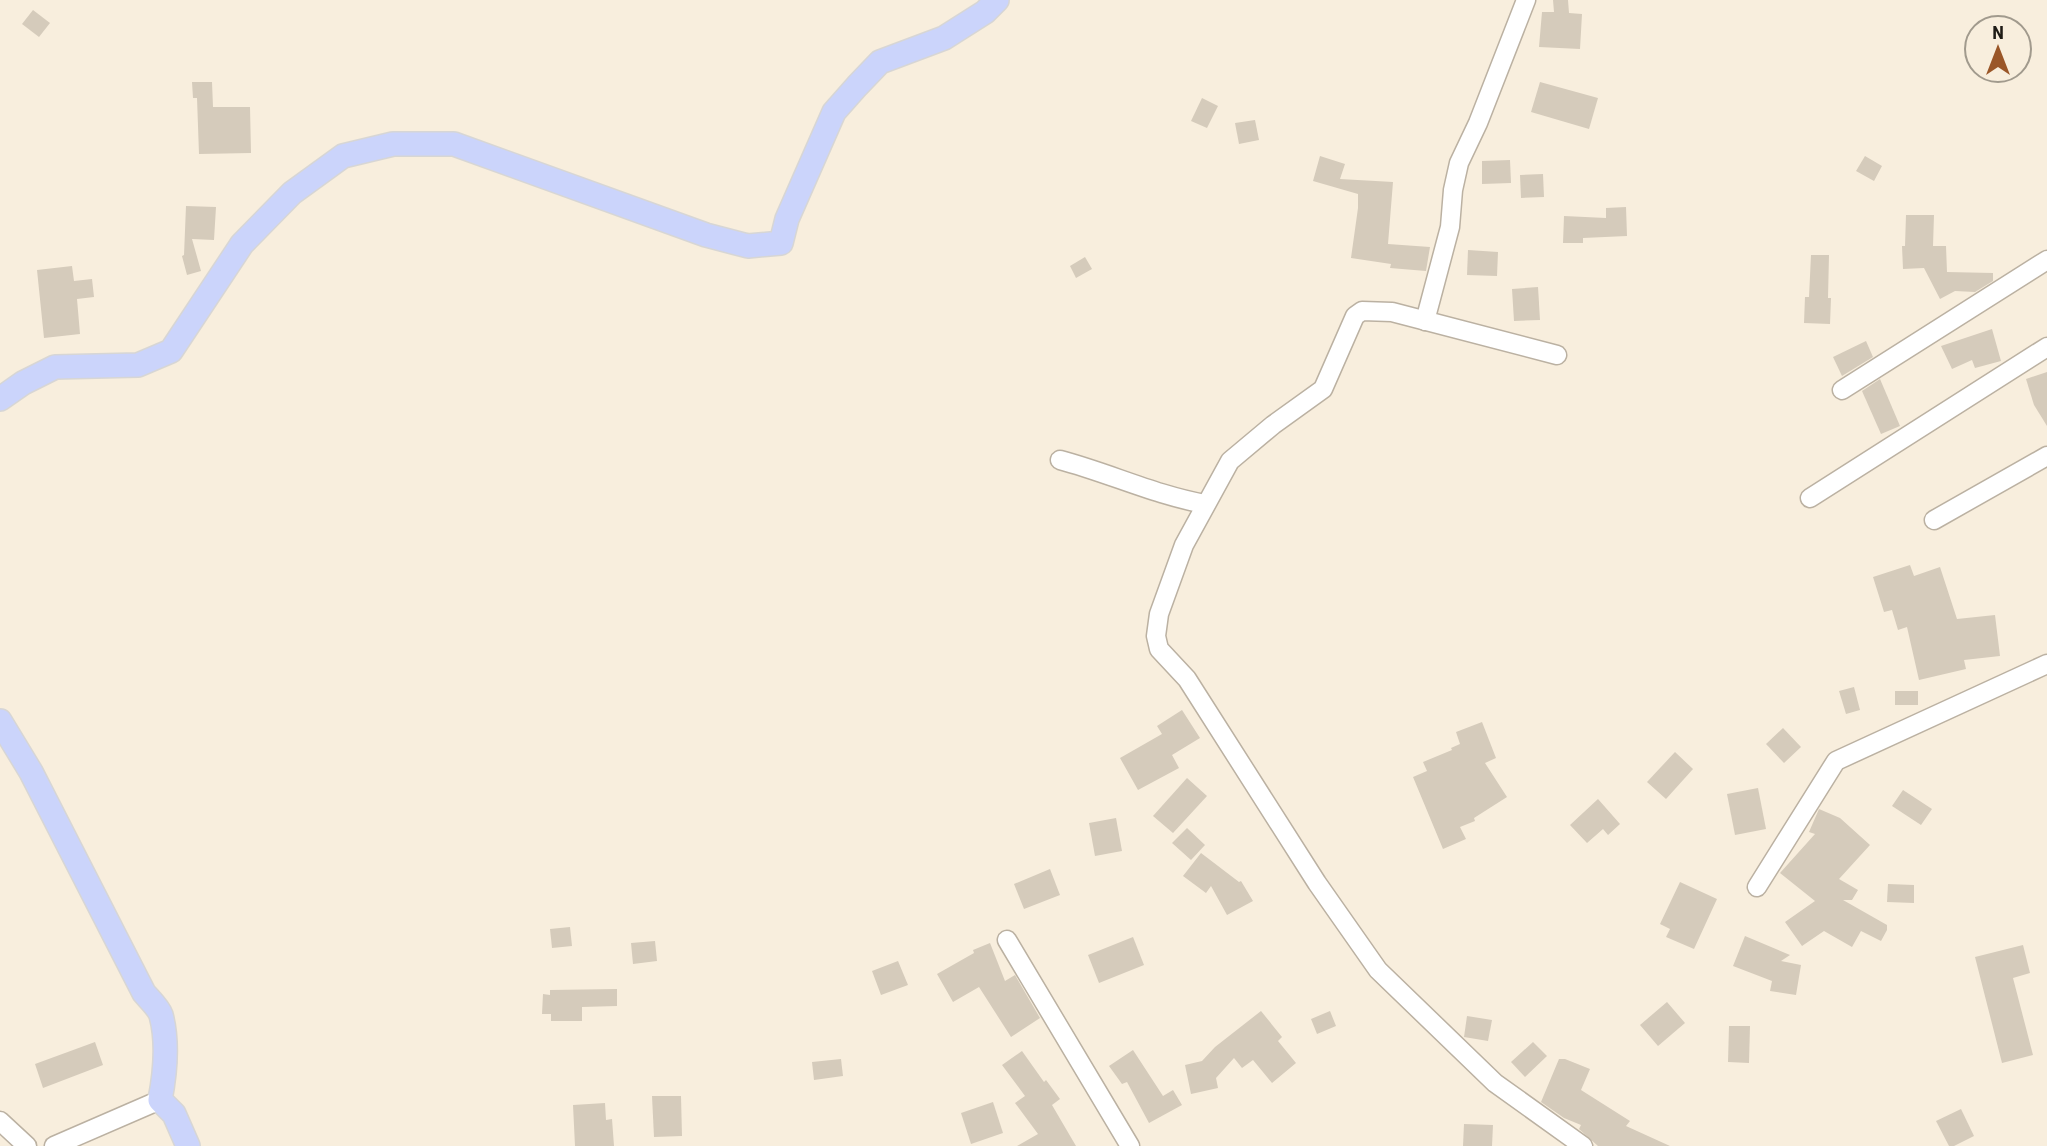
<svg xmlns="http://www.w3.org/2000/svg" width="2047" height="1146" viewBox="0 0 2047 1146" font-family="'Roboto Condensed',sans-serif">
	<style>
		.building { fill: #d5cbbb }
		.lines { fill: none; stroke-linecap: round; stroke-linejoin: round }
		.minor-casing { stroke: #bbb1a2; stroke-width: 21 }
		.major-casing { stroke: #d7d6d5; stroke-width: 26 }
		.minor { stroke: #fff; stroke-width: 18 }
		.major { stroke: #cbd4fb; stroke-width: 23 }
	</style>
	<rect width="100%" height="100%" fill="#f8eedd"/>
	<g class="building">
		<polygon points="1553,0 1568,0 1569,13 1582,14 1580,49 1539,47 1542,12 1554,12"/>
		<polygon points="33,10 50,23 39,37 22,24"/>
		<polygon points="192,82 212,82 213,107 250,107 251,153 199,154 197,98 193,98"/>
		<polygon points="1540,82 1598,98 1589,129 1531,112"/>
		<polygon points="1202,98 1218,106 1207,128 1191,121"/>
		<polygon points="1255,120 1259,140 1239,144 1235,123"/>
		<polygon points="1320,156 1345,164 1340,179 1393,182 1388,244 1430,247 1426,271 1390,268 1391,264 1351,258 1358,208 1358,194 1313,181"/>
		<polygon points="1865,156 1882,166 1874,181 1856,171"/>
		<polygon points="1510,160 1511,183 1482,184 1482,161"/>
		<polygon points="1543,174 1544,197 1521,198 1520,175"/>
		<polygon points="186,206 216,207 214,240 192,239 201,271 187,275 182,256 184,255"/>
		<polygon points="1626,207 1627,236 1583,238 1583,243 1563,243 1564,216 1606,218 1606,208"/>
		<polygon points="1906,215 1934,215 1933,246 1946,246 1947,272 1993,273 1993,281 1975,292 1955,291 1940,299 1924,268 1903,269 1902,246 1905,246"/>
		<polygon points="1468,250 1498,252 1497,276 1467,275"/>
		<polygon points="1811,255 1829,255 1828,298 1831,298 1830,324 1804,323 1805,297 1809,297"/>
		<polygon points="1085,257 1092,269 1076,278 1070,266"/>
		<polygon points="72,266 74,281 92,279 94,297 77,299 80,334 44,338 37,270"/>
		<polygon points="1538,287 1540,320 1514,321 1512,289"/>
		<polygon points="1992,329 2001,361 1975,368 1972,360 1952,369 1941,346"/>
		<polygon points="1866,341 1873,357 1842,376 1833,357"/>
		<polygon points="2047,372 2047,426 2034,405 2026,379"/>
		<polygon points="1880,379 1900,426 1881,434 1862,391"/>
		<polygon points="1910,565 1914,576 1940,567 1957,619 1995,615 2000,656 1964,660 1966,669 1919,680 1907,627 1898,630 1892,610 1884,612 1873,577"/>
		<polygon points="1854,687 1860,710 1846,714 1839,691"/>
		<rect x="1895" y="691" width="23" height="14"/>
		<polygon points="1182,710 1200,738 1172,755 1179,768 1138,790 1120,758 1162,734 1157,726"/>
		<polygon points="1482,722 1496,758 1485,763 1507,797 1474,818 1475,821 1460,827 1466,839 1443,849 1413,777 1427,771 1423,762 1452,750 1451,748 1460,744 1456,732"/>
		<polygon points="1783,728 1801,747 1784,763 1766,744"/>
		<polygon points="1675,752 1693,769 1666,799 1647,782"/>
		<polygon points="1187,778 1207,796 1173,833 1153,816"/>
		<polygon points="1758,788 1766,829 1735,835 1727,794"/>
		<polygon points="1903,790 1932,809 1921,825 1892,806"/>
		<polygon points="1598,799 1620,824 1608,835 1603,829 1587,843 1570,825"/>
		<polygon points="1819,809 1840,818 1870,845 1839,879 1858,890 1852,900 1843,900 1887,925 1887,930 1881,941 1861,931 1852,947 1824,931 1802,946 1785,922 1815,901 1780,873 1815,834 1809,832"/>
		<polygon points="1116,818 1122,851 1095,856 1089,823"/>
		<polygon points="1187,828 1205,845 1191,860 1172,843"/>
		<polygon points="1201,853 1239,882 1241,881 1253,901 1227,915 1211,886 1206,893 1183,876"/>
		<polygon points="1050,869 1060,895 1024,909 1014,884"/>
		<polygon points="1680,882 1717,899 1694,949 1666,937 1670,929 1660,924"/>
		<polygon points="1888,884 1914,885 1914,903 1887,902"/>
		<polygon points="570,927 572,946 552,948 550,929"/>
		<polygon points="1745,936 1790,955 1781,961 1801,965 1796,995 1770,991 1772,981 1733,966"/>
		<polygon points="1133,937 1144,965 1099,983 1088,955"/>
		<polygon points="655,941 657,961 633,964 631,943"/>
		<polygon points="990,943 1005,981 1015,975 1040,1018 1011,1037 979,987 953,1002 937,974 974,953 973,950"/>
		<polygon points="2023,945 2030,973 2013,978 2033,1055 2002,1063 1975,957"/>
		<polygon points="898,961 908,985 881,995 872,971"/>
		<polygon points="617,989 617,1006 582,1007 582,1021 551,1021 551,1014 542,1014 543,994 550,995 550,990"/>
		<polygon points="1667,1002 1685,1023 1658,1046 1640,1025"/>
		<polygon points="1261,1011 1282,1037 1278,1041 1296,1063 1272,1083 1253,1060 1242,1068 1234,1058 1216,1078 1218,1088 1191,1094 1185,1065 1202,1061 1215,1047"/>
		<polygon points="1330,1011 1336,1026 1317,1034 1311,1019"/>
		<polygon points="1467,1016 1492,1020 1488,1041 1464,1037"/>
		<polygon points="1729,1026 1750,1026 1749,1063 1728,1062"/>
		<polygon points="95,1042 103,1065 43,1088 35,1064"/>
		<polygon points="1533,1042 1547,1056 1525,1077 1511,1062"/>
		<polygon points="1133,1050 1163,1096 1173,1090 1182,1105 1149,1123 1127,1082 1122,1084 1109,1066"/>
		<polygon points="1022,1051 1044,1082 1046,1080 1060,1099 1052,1105 1076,1146 1017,1146 1038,1134 1015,1103 1025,1096 1002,1065"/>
		<polygon points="841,1059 843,1076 814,1080 812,1062"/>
		<polygon points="1559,1059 1565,1059 1590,1069 1581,1090 1630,1121 1626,1126 1670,1146 1598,1146 1579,1129 1581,1125 1564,1118 1541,1102"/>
		<polygon points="652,1096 681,1096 682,1136 654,1137"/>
		<polygon points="993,1102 1003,1133 971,1144 961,1113"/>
		<polygon points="605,1103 606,1120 612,1119 614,1146 575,1146 573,1105"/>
		<polygon points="1961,1109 1974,1136 1954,1146 1949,1146 1936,1121"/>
		<polygon points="1464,1124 1493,1125 1492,1146 1463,1146"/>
	</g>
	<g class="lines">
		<defs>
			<g id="minor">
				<polyline points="1425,321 1450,227 1453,190 1459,163 1478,123 1526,0"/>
				<polyline points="1557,355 1392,312 1362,311 1355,316 1323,389 1273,425 1230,461 1184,545 1159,614 1156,636 1159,649 1187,679 1317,883 1378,970 1495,1083 1583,1146"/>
				<polyline points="1842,390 2047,260"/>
				<path d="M1060 460C1109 473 1155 495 1205 504"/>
				<polyline points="1810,498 2047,347"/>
				<polyline points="1934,520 2047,456"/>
				<polyline points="1757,887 1836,761 2047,664"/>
				<polyline points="1007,940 1130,1146"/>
				<polyline points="0,1121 27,1146"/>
				<polyline points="54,1146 160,1100"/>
			</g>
			<g id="major">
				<polyline points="0,399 23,383 55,367 138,365 171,351 242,244 292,193 343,156 393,144 454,144 706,235 748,246 781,243 787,219 834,112 857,86 880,62 944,38 985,12 997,0"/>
				<path d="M0 721 31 772 144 993C149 999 158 1007 161 1015 168 1041 165 1074 160 1100L174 1114 188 1146"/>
			</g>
		</defs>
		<use href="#minor" class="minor-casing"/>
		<use href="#major" class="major-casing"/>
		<use href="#minor" class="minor"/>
		<use href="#major" class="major"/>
	</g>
	<g transform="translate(1998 49)"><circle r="33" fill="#f8eedd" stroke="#a19a8d" stroke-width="2"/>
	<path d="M0-5L12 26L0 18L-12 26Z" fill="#9a5628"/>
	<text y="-10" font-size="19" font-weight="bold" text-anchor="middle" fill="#1f1c16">N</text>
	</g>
</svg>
